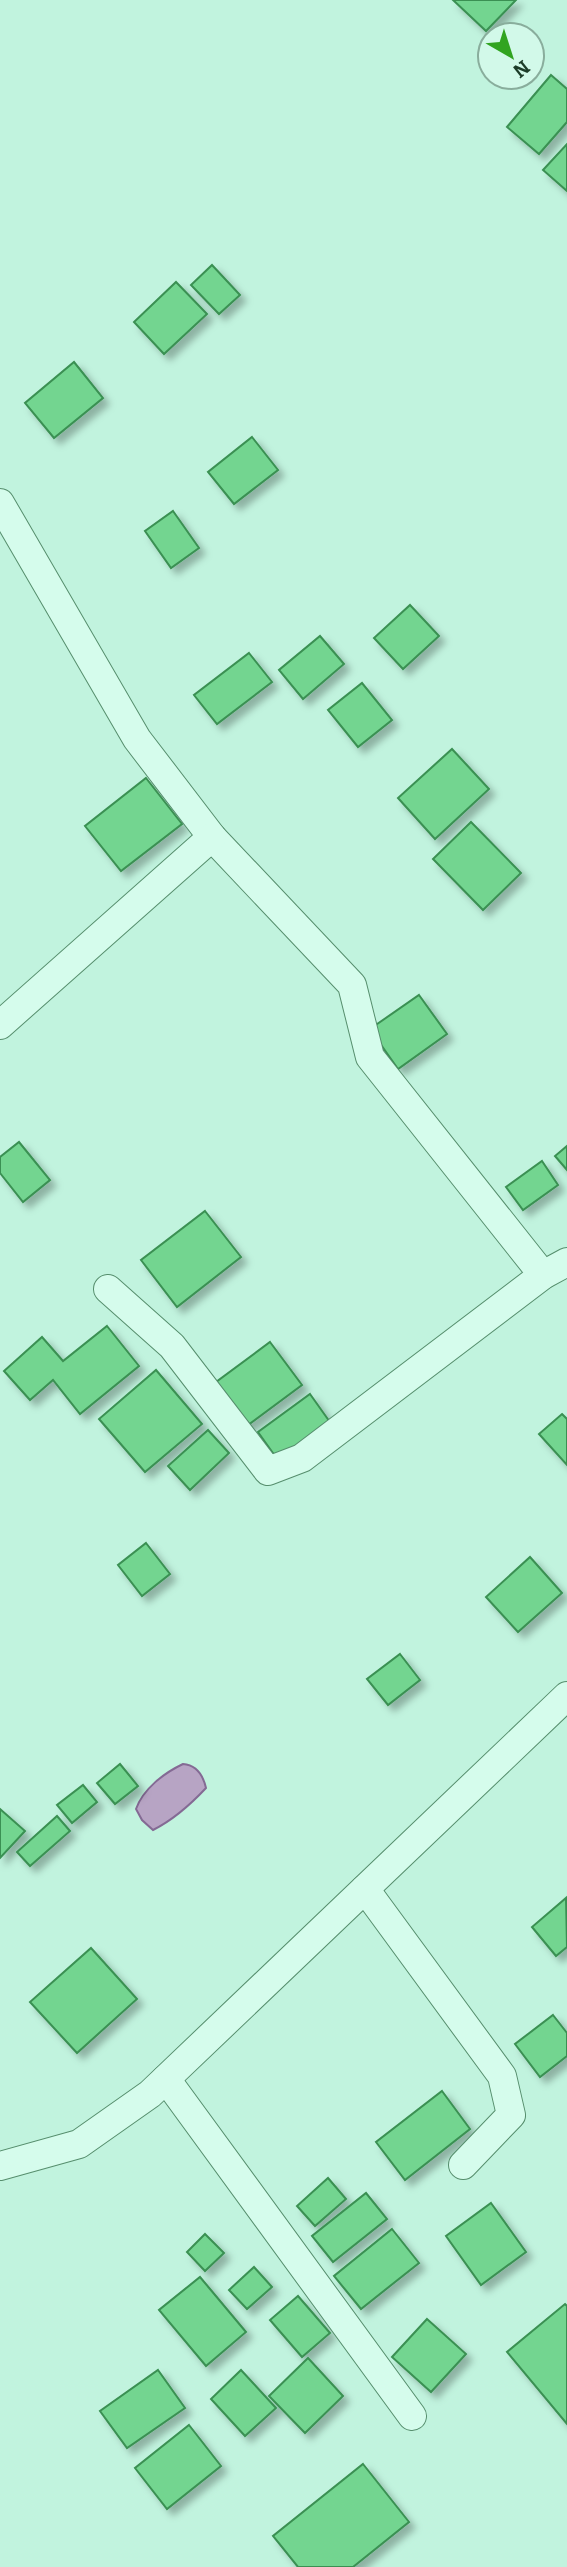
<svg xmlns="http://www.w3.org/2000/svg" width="567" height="2567" viewBox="0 0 567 2567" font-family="Bitter,serif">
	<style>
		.water { fill: #b7a4c4; stroke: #846a94; stroke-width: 2 }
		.building { fill: #73d590; stroke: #3a9052; stroke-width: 2; filter: url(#shadow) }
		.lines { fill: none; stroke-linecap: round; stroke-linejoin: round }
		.street-casing { stroke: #568e6d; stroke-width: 30 }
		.street { stroke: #d5fcec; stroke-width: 28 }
	</style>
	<defs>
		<filter id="shadow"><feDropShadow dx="6" dy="6" stdDeviation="3.5" flood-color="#0004"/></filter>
	</defs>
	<rect width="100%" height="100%" fill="#c1f3de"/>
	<path class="water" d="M183 1764C197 1765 203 1775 206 1788 191 1804 173 1820 153 1830L142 1820 136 1809C143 1789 164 1773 183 1764Z"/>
	<g class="building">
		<polygon points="453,0 516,0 486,31"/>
		<polygon points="551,75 567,89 567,122 539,154 507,127"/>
		<polygon points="567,144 567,191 543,170"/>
		<polygon points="212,265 240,295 219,314 191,285"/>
		<polygon points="176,282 207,314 164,354 134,322"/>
		<polygon points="74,362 103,398 54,438 25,403"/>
		<polygon points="252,437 278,470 234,504 208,472"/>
		<polygon points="173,511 199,548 171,568 145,531"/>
		<polygon points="410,605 439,636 403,669 374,638"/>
		<polygon points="320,636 344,664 303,699 279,670"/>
		<polygon points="249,653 272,682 217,724 194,695"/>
		<polygon points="362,683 392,720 358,747 328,710"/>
		<polygon points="452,749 489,789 435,839 398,798"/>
		<polygon points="146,778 182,824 121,871 85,826"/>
		<polygon points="471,822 521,873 483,910 433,859"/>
		<polygon points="419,995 447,1034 398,1069 370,1029"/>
		<polygon points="19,1142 50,1180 23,1202 0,1173 0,1157"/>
		<polygon points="567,1146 567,1170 555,1156"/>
		<polygon points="542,1161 558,1185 523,1210 506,1187"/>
		<polygon points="205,1211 241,1257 177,1307 141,1260"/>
		<polygon points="107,1326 139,1366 80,1414 53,1380 30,1400 4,1371 42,1337 63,1361"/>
		<polygon points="270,1342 302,1385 244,1428 212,1385"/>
		<polygon points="156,1370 202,1424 145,1472 99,1419"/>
		<polygon points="310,1394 332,1425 280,1463 258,1432"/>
		<polygon points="562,1414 567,1419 567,1465 539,1434"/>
		<polygon points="208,1430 229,1453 190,1490 168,1466"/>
		<polygon points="146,1543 170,1574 142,1596 118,1565"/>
		<polygon points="530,1557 562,1593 518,1632 486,1597"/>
		<polygon points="400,1654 420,1680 388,1705 367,1679"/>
		<polygon points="120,1764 138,1786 115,1804 97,1783"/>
		<polygon points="83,1785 97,1802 72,1823 57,1805"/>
		<polygon points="0,1809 25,1831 0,1858"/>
		<polygon points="57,1816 70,1831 30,1866 17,1852"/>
		<polygon points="566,1898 567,1947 556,1956 532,1927"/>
		<polygon points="91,1948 137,1999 77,2053 30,2002"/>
		<polygon points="553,2015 567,2033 567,2056 540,2077 515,2044"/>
		<polygon points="442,2091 470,2129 405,2180 376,2142"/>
		<polygon points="328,2178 346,2199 315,2226 297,2206"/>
		<polygon points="366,2193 387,2219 333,2262 312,2236"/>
		<polygon points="491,2203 526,2252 481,2285 446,2236"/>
		<polygon points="392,2229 419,2263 361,2309 334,2276"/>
		<polygon points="205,2234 224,2253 205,2271 187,2252"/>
		<polygon points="254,2267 272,2287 247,2309 229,2290"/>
		<polygon points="200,2277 246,2332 206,2366 159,2310"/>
		<polygon points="298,2296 330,2333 302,2357 270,2320"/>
		<polygon points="565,2304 567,2306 567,2424 507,2352"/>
		<polygon points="427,2319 466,2354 431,2392 392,2357"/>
		<polygon points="308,2358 343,2396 305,2433 269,2396"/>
		<polygon points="158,2370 185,2408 127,2448 100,2411"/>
		<polygon points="241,2370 276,2408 245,2436 211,2399"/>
		<polygon points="189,2425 221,2466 167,2509 135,2468"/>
		<polygon points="363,2464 409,2522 353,2567 298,2567 273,2536"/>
	</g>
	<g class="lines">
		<defs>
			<g id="street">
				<polyline points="0,503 137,739 212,837 352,985 370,1057 543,1275"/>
				<polyline points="0,1025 212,837"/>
				<polyline points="108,1289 172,1346 268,1471 302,1458 543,1275 567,1262"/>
				<polyline points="365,1889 502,2076 511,2115 463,2165"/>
				<polyline points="166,2079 412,2416"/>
				<polyline points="0,2166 79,2144 150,2094 567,1696"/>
			</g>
		</defs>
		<use href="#street" class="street-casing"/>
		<use href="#street" class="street"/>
	</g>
	<g transform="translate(511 56) rotate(141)"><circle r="33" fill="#d2f9e9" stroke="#89ad9c" stroke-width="2"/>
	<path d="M0-5L12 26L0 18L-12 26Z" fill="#31a420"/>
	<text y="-10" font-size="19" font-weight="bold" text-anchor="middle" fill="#1c3c28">N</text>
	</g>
</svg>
